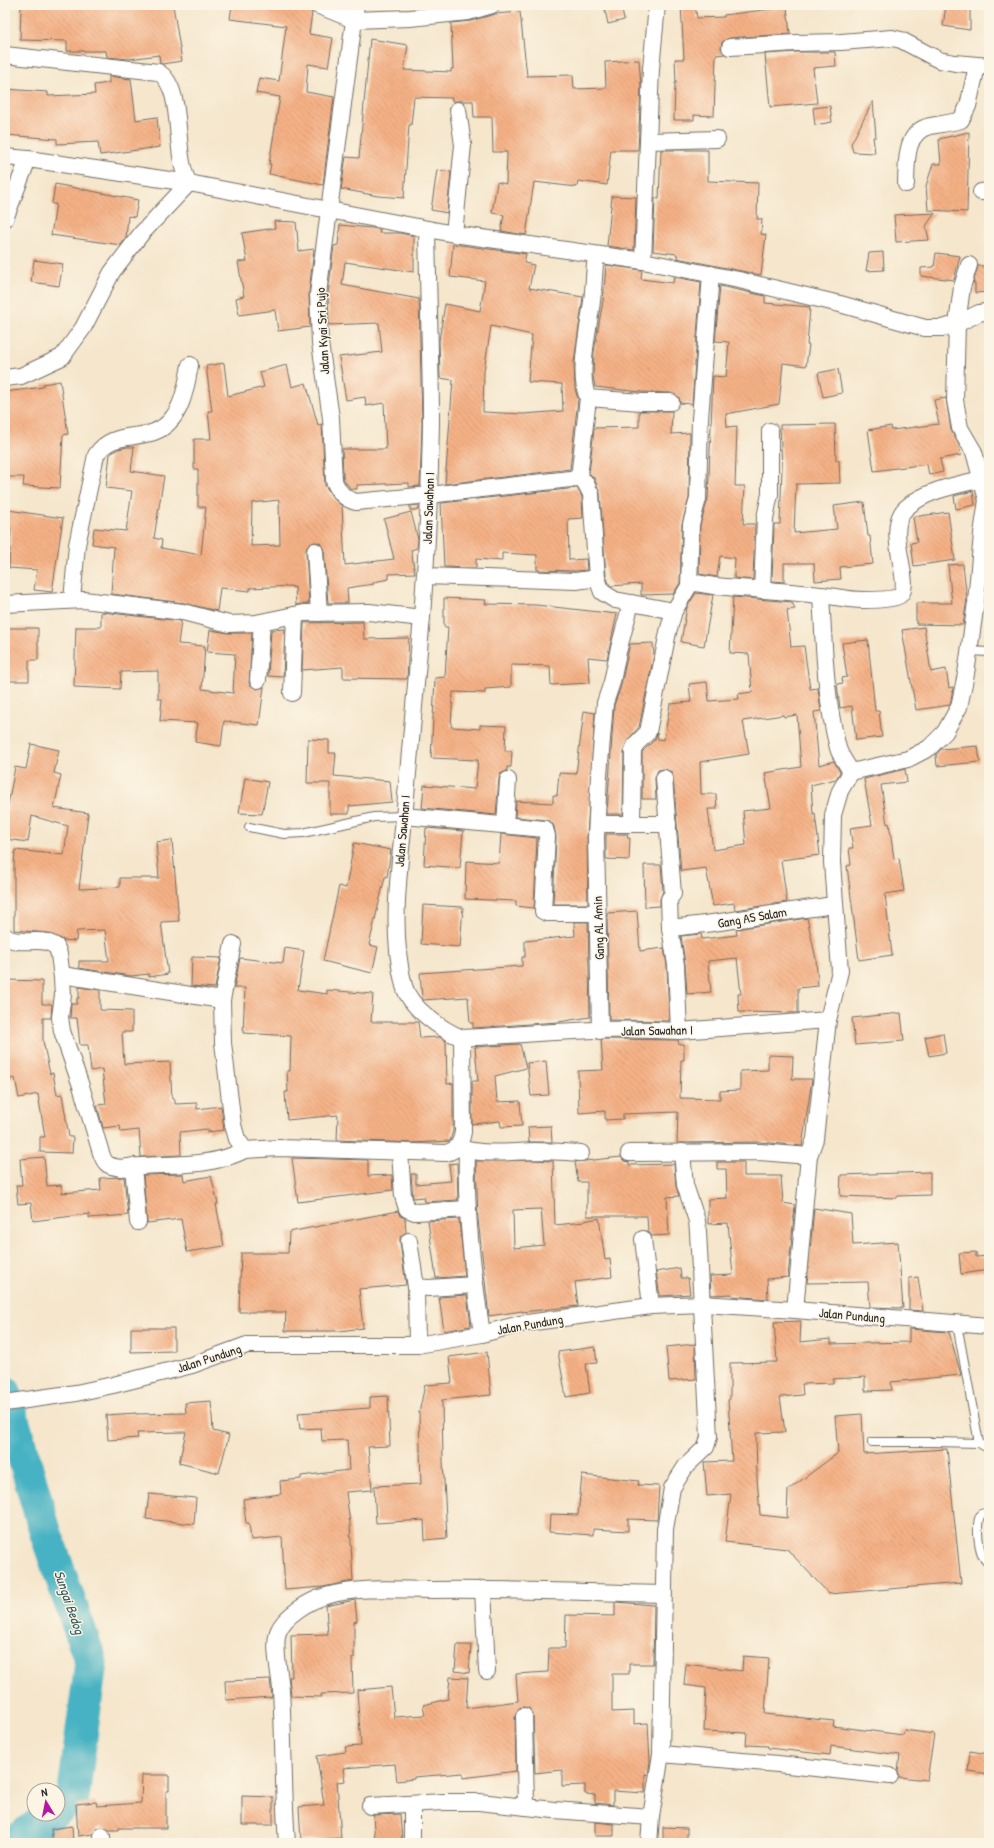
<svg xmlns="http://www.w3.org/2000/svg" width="994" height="1848" viewBox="0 0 994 1848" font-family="'Patrick Hand',sans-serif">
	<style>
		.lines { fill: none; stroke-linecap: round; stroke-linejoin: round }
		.river { stroke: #46b2c3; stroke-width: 33 }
		.building { fill: url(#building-back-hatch); fill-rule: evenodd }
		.service-casing { stroke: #726c63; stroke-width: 10 }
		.minor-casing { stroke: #726c63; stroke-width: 18 }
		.service { stroke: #fff; stroke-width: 8 }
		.minor { stroke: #fff; stroke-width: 16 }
		.labels { text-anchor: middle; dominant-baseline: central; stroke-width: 3; stroke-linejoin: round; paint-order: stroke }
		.street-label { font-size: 13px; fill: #2b2b2b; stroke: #fcf5e5 }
		.water-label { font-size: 14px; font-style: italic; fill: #345a60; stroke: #fcf5e5 }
	</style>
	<defs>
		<pattern id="building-back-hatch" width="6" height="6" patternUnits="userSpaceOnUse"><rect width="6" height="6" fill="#f5b185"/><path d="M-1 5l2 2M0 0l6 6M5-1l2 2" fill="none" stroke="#d29873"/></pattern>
	</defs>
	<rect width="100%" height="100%" fill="#fcf5e5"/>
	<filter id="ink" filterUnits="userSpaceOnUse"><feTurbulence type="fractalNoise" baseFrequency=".025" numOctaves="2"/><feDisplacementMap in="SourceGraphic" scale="8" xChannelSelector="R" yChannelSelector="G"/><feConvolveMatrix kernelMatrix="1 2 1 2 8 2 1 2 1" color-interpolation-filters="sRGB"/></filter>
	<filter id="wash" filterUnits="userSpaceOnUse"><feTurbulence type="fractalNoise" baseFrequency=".012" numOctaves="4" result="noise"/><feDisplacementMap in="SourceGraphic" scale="16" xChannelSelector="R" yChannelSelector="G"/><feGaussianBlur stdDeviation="0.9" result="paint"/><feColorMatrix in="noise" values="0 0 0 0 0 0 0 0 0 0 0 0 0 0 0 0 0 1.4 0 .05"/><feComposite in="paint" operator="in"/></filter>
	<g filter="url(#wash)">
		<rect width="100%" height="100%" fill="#f5e6cc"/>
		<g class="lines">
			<g class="river">
				<polyline points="5,1392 45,1531 91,1662 73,1798 58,1809"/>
				<polyline points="13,1843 52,1814"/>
			</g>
		</g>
		<g id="blocks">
			<g class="building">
				<polygon points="21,5 173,5 182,61 162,64 160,63 159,55 129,59 107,57 106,51 67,51 67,41 20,40"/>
				<polygon points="232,5 308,6 312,13 309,34 333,38 328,67 308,64 306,92 334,97 323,185 269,174 271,164 269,164 280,97 256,93 259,78 279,81 286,26 230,19"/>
				<polygon points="604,5 621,5 624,20 608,24"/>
				<polygon points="681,5 695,5 697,18 724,17 724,15 787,7 790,34 729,38 722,42 721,48 725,54 716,55 714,116 694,115 694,120 674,120 675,83 676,83 675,59 684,59"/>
				<polygon points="946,5 970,5 970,30 943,26"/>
				<polygon points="520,12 527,76 573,75 574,89 606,88 605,62 639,60 641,87 638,150 611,150 607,185 578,181 577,187 534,182 526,235 501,231 504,215 492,213 497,182 506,184 507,152 493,152 492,117 474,117 473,101 452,101 452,98 414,97 411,125 409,125 404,198 378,196 341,189 346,157 359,158 370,39 408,45 404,70 451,72 451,69 453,69 451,23 471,21 495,14"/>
				<polygon points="796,52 835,52 836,66 813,68 817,103 770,107 765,54"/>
				<polygon points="109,76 131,79 136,120 157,117 160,147 100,155 98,142 57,144 57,139 5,135 5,89 48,92 48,96 95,94 94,85 109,83"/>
				<polygon points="873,101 876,137 873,137 875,153 853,152 851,144"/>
				<polygon points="830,106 832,122 815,125 813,108"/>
				<polygon points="969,132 967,212 928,210 926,186 933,164 941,164 939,139"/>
				<polygon points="661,150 708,150 708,181 758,183 757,219 762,219 761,234 766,235 761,275 677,258 677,254 653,251 655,198 659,199"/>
				<polygon points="437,170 451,172 447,213 431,210"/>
				<polygon points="55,184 138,200 135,217 128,216 126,238 121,245 51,235 56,204 52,204"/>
				<polygon points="612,196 636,197 634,250 607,246"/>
				<polygon points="935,213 926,226 929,240 896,242 894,215"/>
				<polygon points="274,221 296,222 299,251 314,249 309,293 310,327 278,331 275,310 239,315 236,298 244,296 238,262 247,261 242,233 275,228"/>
				<polygon points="340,225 371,228 380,229 379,233 400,233 414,236 414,272 345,262 342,285 419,299 422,423 420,486 409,487 409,483 357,485 357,489 351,489 343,479 342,449 386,449 384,403 366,406 365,397 346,400 339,357 382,352 379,323 329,325 328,294 334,246 338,245"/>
				<path d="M453 244 526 254 524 263 534 265 529 288 583 297 574 363 575 389 578 399 570 469 445 484 453 380 440 378 439 341 445 304 480 311 485 281 450 277ZM491 326 532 335 528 382 562 384 563 411 523 414 483 412 484 371Z"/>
				<polygon points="883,252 884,270 866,271 869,253"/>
				<polygon points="936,253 960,256 954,280 921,276 921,268 934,267"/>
				<polygon points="34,260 63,264 59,286 31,282"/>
				<polygon points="606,265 642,270 641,279 673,283 674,277 701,282 692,404 680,403 679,397 671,393 641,392 595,387 593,376 594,352 603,301"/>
				<polygon points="978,266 989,266 989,292 975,293 975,283 973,283"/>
				<polygon points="720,286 765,296 765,303 810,307 807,345 809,345 806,366 783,363 779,404 726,414 727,427 737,426 735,486 745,486 743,524 755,524 753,580 734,578 735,558 720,556 717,577 699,574 700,525 708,499 713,376 726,377 729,342 715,341"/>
				<path d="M224 363 228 396 264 387 260 372 287 365 292 387 306 383 318 425 322 424 325 485 333 498 342 506 345 565 394 559 384 519 411 512 418 539 417 548 411 550 415 573 389 574V579L373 582 374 584 347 588 348 603H328L324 550 320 543 314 542 307 546 306 551 309 603 296 605 295 587 292 588V586L250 588V591L220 588 217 611 184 603 111 594 114 547 92 544 94 528 126 531 132 491 106 488 110 454 118 449 127 447H134L131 471 164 476 154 538 162 540 161 548 201 555 206 507H198V469H194V439H211L208 411H212L206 366ZM279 500 280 545 251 546 252 503Z"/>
				<polygon points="838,369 842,393 823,397 818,373"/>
				<polygon points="60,381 68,434 63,435 60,488 23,486 24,477 5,477 5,392 43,387 43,384"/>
				<polygon points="946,398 951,430 959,445 961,455 940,459 943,472 929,475 927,464 874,471 868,430 891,426 892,430 939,424 934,400"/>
				<polygon points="639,411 672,411 671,434 690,433 689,498 682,524 680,583 673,594 641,595 641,584 610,586 606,576 600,493 594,478 589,473 594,428 639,427"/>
				<polygon points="835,424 836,460 839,460 840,483 796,484 794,533 837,529 834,506 864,502 868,536 870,536 873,564 840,567 841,579 815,581 814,563 784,563 784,582 772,581 774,524 780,524 782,468 780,425"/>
				<polygon points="577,488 582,497 583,518 568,519 569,560 586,559 587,570 575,571 537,570 537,555 502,553 502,561 476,559 476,568 444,567 441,503"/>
				<polygon points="973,491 975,505 956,509 954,496"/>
				<polygon points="419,505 419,510 410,510 410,506"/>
				<polygon points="8,510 63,518 52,592 34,590 37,570 9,568 11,528 5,527"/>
				<polygon points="948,512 955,560 914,566 911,543 917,542 913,517"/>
				<polygon points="963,564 967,599 963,625 916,624 916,603 952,603 948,565"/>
				<polygon points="696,593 713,595 704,646 681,642 687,607"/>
				<path d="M733 597 792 602 795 609 787 610 791 647 804 646 810 689 818 688 821 711 814 712 819 765 834 761 840 772 836 779 811 785 813 814 815 813 820 855 781 860 787 902 735 910 734 903 713 906 706 868 681 871 673 777 672 772 664 769 658 770 655 778 656 799H642V752L655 739 657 733 658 739 664 740 670 704 691 702 689 684 707 682 709 701 739 699 738 694 752 692 749 654 730 653ZM783 715 784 717 797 715 801 767 765 773 771 808 743 811 746 845 713 850 708 809H717L716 794H701L700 762 749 754 743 721Z"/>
				<polygon points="444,598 486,600 485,604 536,605 617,614 607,659 588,657 590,683 551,685 550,666 511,665 511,687 485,689 485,693 453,692 451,727 480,729 480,725 506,726 505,751 512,751 511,767 507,767 507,771 500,774 499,779 496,815 422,808 424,785 475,789 478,760 431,758 435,678 445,677 448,627 444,627"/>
				<polygon points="101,612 181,621 178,644 205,646 202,689 233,693 235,654 207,652 210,630 229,633 252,633 249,684 257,689 264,687 259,725 224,721 221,746 195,742 198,723 160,721 162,699 158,699 158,671 121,672 120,689 74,687 76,627 101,627"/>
				<polygon points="363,622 364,639 409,638 407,679 343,678 343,667 302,670 304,623"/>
				<polygon points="924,627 931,672 946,669 949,688 953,687 953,688 950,705 916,710 902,630"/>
				<polygon points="5,628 38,628 38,660 29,660 29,681 5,681"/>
				<polygon points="285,629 283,677 268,676 271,630"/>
				<polygon points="868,640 875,711 879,711 882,737 856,740 852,706 840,708 837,684 843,683 842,678 847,677 842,643"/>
				<polygon points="653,643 654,655 639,727 628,740 624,750 623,814 607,814 614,705 620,689 630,644"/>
				<polygon points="584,711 595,713 587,837 588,904 553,904 556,837 554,826 551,822 546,820 515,817 516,801 553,803 553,795 557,796 559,773 576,774"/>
				<polygon points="308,739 329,740 329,753 336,753 334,776 390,781 392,802 349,806 349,814 330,814 330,783 307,783"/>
				<polygon points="31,744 59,750 54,773 61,775 54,808 88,813 79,889 120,887 120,878 159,878 156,842 172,840 179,921 161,922 168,974 149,977 149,974 131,976 79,968 79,961 109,961 105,930 77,931 76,941 63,940 48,933 14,930 14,865 15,850 64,855 68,826 32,816 28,842 5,839 5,821 15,767 26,769"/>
				<polygon points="978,746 980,762 937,766 936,755 941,749"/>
				<polygon points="905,769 907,782 881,785 887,824 889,823 894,859 899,858 904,891 885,894 892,955 859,960 847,866 851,865 849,848 853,848 850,828 872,825 864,779"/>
				<polygon points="245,778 268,782 262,814 239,813"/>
				<polygon points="426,828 463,831 460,868 424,865"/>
				<polygon points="501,834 537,838 534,908 516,906 516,901 465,899 466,861 499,863"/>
				<polygon points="606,834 628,834 627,838 630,838 629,860 606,859"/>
				<polygon points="354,843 391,850 387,877 385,877 369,945 378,947 372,973 323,961 339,886 346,888"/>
				<polygon points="644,865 661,865 663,891 660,899 660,906 645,907"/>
				<polygon points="423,905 463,907 460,947 421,944"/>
				<polygon points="637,911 640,951 664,948 667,966 669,1021 609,1020 607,913"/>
				<polygon points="807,918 816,959 818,986 798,988 798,1013 739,1012 738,994 741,994 737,958 708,961 711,992 687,994 685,964 681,936 701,934 702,939 737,935 736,929"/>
				<polygon points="574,922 588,922 590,1017 558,1022 473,1028 473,1023 470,1023 468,997 423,1000 422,998 420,973 522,966 522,957 525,957 525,941 575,936"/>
				<polygon points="285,948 304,951 298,990 327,994 327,990 373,994 371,1022 418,1022 420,1038 440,1037 446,1041 447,1084 453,1083 453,1131 450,1141 413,1143 337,1140 338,1115 287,1120 285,1092 288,1092 287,1071 290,1071 291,1036 243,1033 245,988 234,988 240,958 283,963"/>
				<polygon points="192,957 221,958 215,988 191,986"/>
				<polygon points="5,980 42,981 42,1004 52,1004 51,1018 43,1018 43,1041 50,1074 53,1073 57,1095 62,1094 69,1137 73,1137 72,1153 40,1152 40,1137 45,1137 38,1094 19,1098 15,1078 5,1080"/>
				<polygon points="79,987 100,990 100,1010 132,1011 132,1032 122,1032 124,1064 170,1062 172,1099 175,1099 175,1104 197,1103 197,1109 221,1106 224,1130 208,1132 208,1129 180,1132 181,1155 141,1157 139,1130 121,1132 120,1126 103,1128 97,1105 106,1104 102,1069 91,1071 88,1045 80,1045 77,1018 70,1018 71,1004 77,1004 77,998 79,998"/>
				<polygon points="901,1013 904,1041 855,1045 852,1018"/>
				<polygon points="943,1033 946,1053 929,1056 925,1037"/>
				<polygon points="604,1039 678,1040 679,1044 684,1044 684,1060 681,1060 680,1098 720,1099 720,1091 740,1090 740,1071 768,1070 768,1055 793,1056 792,1079 812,1079 802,1146 760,1142 677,1143 678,1112 623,1114 623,1119 605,1120 605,1111 579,1113 578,1071 603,1070 601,1040"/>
				<polygon points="520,1044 526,1068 495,1076 497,1102 520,1101 522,1126 501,1127 500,1121 472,1124 472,1081 478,1081 475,1047"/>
				<polygon points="546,1061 549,1095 531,1096 527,1063"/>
				<polygon points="551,1126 552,1142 529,1142 528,1127"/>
				<polygon points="44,1157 47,1186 61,1185 62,1193 101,1190 100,1178 124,1177 128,1215 89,1218 89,1214 33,1221 31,1203 18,1204 16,1185 22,1185 20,1159"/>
				<polygon points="621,1157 624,1161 629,1162 629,1165 674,1164 676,1186 679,1196 667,1197 669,1235 652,1236 648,1231 647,1216 587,1216 587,1182 578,1182 575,1162"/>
				<polygon points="292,1158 368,1160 368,1176 392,1175 393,1190 298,1202"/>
				<path d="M534 1160 553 1161 555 1225 584 1222V1221L599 1218 605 1260 610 1259 612 1277 575 1282 578 1306 522 1312V1311L489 1316 478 1219 476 1161ZM541 1209 544 1245 514 1248 513 1210Z"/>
				<polygon points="717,1162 744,1162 744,1176 781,1176 783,1203 795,1205 788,1277 767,1279 768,1299 732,1296 732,1294 711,1295 710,1276 733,1275 728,1223 708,1224 708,1199 727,1198 726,1169 717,1169"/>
				<polygon points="457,1163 458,1200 425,1202 424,1197 413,1198 411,1174 416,1174 416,1184 451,1181 449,1164"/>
				<polygon points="930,1172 930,1195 897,1196 897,1198 840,1196 841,1175"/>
				<polygon points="183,1174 184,1181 211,1176 218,1204 216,1204 224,1246 187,1252 181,1219 147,1223 143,1175"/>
				<polygon points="814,1208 851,1214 853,1245 898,1242 903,1308 870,1307 868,1282 807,1283"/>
				<polygon points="398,1211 400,1216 405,1218 406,1232 400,1237 400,1242 406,1285 359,1289 363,1328 340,1331 285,1331 286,1312 239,1312 241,1253 288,1253 289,1232"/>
				<polygon points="459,1219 465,1276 436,1278 428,1221"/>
				<polygon points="976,1252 976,1257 989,1256 989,1270 961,1274 959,1253"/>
				<polygon points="680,1268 681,1278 688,1278 690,1294 660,1296 656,1272"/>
				<polygon points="918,1277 923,1311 909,1310 909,1278"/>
				<polygon points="467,1295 471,1326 444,1331 439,1297"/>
				<polygon points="801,1321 800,1342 831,1339 831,1344 909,1342 909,1329 949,1332 961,1375 891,1382 892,1390 865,1391 865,1377 833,1379 833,1383 802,1384 803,1395 780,1397 785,1432 756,1433 757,1478 760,1515 787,1518 788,1490 838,1453 835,1416 862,1414 864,1454 947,1449 961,1583 829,1594 787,1549 725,1542 731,1494 707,1496 704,1462 732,1461 728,1400 730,1399 730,1363 777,1362 774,1322"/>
				<polygon points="131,1328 174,1328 174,1351 131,1352"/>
				<polygon points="695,1344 696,1379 669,1381 666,1347"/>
				<polygon points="595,1347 597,1363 586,1364 590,1393 566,1397 558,1352"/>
				<polygon points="487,1352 491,1395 442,1400 443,1461 447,1538 425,1540 424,1520 376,1523 374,1486 421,1484 419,1413 425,1385 452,1383 449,1357"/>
				<polygon points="388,1396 390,1446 368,1447 372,1490 346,1492 350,1524 353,1581 323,1587 285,1590 282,1537 251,1540 249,1523 246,1523 243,1499 281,1494 280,1481 301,1479 301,1476 349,1470 347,1440 322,1441 321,1428 300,1429 298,1413 370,1408 370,1397"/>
				<polygon points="211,1401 213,1431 229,1435 219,1473 179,1463 186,1432 137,1433 138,1438 108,1440 106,1415 136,1413 136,1414 186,1413 185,1403"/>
				<polygon points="582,1475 639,1481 638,1485 659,1486 657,1520 628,1519 628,1531 593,1529 593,1535 549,1532 550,1514 578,1515"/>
				<polygon points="149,1494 196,1498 194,1524 146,1519"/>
				<polygon points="355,1600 357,1621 354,1622 354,1658 352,1658 353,1693 321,1694 321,1697 291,1696 289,1677 292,1677 291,1635 328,1634 326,1606"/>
				<polygon points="615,1602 654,1605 653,1664 629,1664 629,1674 612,1674 612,1712 634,1711 634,1724 648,1723 650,1762 648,1775 645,1774 645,1793 613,1791 613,1805 595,1803 595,1795 585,1794 585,1785 562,1786 562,1770 535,1773 533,1715 529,1708 523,1707 519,1708 515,1716 516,1771 463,1778 463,1773 414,1777 414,1779 397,1781 395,1764 343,1768 345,1781 337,1782 341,1838 301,1841 299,1807 324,1805 317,1756 346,1752 345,1747 361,1746 357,1690 391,1687 394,1717 425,1715 423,1705 448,1699 450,1677 468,1678 466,1708 518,1701 516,1674 548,1672 549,1648 565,1648 566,1615 615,1616"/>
				<polygon points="457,1645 471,1645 469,1673 455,1671"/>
				<polygon points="743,1656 769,1658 765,1714 834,1721 833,1726 903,1735 904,1730 934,1734 927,1780 899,1777 898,1772 900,1755 831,1746 830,1755 768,1748 768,1746 746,1745 747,1733 704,1731 706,1688 684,1685 686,1664 742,1671"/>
				<polygon points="270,1679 272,1697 226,1700 225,1681"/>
				<polygon points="970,1751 989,1754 989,1774 968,1771"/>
				<polygon points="142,1775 169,1775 169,1791 166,1791 166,1828 119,1828 119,1830 109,1830 102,1827 97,1828 93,1834 78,1836 76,1804 96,1802 97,1806 141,1803"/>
				<polygon points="242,1796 273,1797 273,1825 242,1825"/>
				<polygon points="400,1814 402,1841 375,1843 373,1815"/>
				<polygon points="595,1822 614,1824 614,1836 595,1836"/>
				<polygon points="72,1826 73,1843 53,1843 51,1829"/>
				<polygon points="663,1827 687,1828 687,1843 663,1843"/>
			</g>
		</g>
	</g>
	<g filter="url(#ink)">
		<use href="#blocks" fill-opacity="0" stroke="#726c63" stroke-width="1"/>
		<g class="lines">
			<defs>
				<g id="service">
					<polyline points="969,651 989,652"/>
					<polyline points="249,827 284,834 303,833 374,817 404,816"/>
					<polyline points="957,1324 979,1443"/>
					<polyline points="872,1442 935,1442 979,1443 989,1449"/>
					<path d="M989 1512 981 1514C975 1523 978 1558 989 1563"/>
				</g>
				<g id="minor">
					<polyline points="317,5 354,20 410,18 468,12 492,5"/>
					<path d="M356 5 318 294 320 343 331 418 334 481C339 492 344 499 356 502L429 495 579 478 585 482 591 494 597 578"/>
					<polyline points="730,47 796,43 841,42 892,38 901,40 939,60 955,63 989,66"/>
					<path d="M5 55 158 72C186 88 172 155 189 183L454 234 643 261 739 280 840 304 925 328H942L957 324 979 313 989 311"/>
					<polyline points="649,141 717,139"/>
					<polyline points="5,157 28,159 189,183"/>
					<path d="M906 184C907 163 904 132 930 126 941 124 951 123 961 120L968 106 977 66"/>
					<polyline points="981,192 989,191"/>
					<polyline points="5,219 28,159"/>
					<path d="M427 229C428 294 431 358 431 423 430 487 427 552 422 617 416 684 410 751 404 818 399 873 390 932 404 986 410 1008 442 1030 462 1038 533 1034 609 1026 679 1031L828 1020"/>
					<polyline points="454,234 463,145 458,110"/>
					<path d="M596 255C594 270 594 286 592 301 589 328 577 374 588 398L641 402H671"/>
					<polyline points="643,261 651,69 657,5"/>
					<polyline points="5,378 21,376 62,357 83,328 112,272 141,234 189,183"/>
					<polyline points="579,478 588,398"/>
					<polyline points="315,551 319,613"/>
					<polyline points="425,576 576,581 597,578 602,592 615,600 674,611"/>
					<path d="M690 582 714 586C749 589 785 591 820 595 834 596 848 600 862 600 870 600 895 600 900 595 914 583 883 529 906 508 926 490 957 485 982 479"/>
					<polyline points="762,590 765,518 770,494 770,431"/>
					<path d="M821 595C824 645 825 698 838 748 840 756 847 764 851 772"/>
					<path d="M72 600 77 545 96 455C110 433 133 439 154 432 181 422 186 389 190 365"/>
					<polyline points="5,604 84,600 183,612 229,624 256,623 304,613 369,612 422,618"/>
					<polyline points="258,680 262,622"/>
					<polyline points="292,693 295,615"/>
					<polyline points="664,778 673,894 669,899 670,928 676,965 679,1031"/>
					<polyline points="404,816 545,829 547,836 543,911 547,913 596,913"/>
					<polyline points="597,824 668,824"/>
					<polyline points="632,824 633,750 636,744 648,732 668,632 674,611 689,586 691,524 698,499 700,419 711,274"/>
					<polyline points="505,825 508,780"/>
					<path d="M670 928C725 923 779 912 834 905"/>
					<path d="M5 936C14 945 35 939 47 942 50 943 53 945 56 946L59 954 62 978 63 995 60 1017 62 1031 81 1086 101 1153C105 1165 108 1166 121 1168 162 1162 206 1170 245 1150"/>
					<path d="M233 944 222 1000 223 1043 233 1125 237 1139 245 1150 279 1148 446 1153C458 1150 461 1143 463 1132L462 1038"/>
					<polyline points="62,975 222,1000"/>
					<polyline points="600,1031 596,837 599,775 605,703 612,682 618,652 631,603"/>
					<path d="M458 1148C483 1155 508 1152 534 1151 550 1151 566 1152 581 1153"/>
					<path d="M467 1151C465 1212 473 1273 482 1334"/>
					<polyline points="400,1153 403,1196 407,1209 415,1212 468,1209"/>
					<polyline points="629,1153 760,1152 809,1156"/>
					<polyline points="133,1166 138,1222"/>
					<polyline points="643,1239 651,1306"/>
					<polyline points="409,1241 416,1287 429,1288 475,1285"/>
					<polyline points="416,1287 417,1345"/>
					<polyline points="795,1310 809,1156 815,1139 828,1020 840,971 832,862 833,815 840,791 851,772 908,759 929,748 945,732 959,707 966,674 976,602 982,534 987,500 974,452 960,428 955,400 957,324 962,287 969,265"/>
					<polyline points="5,1403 76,1393 113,1385 192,1365 247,1345 417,1345 482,1334 520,1324 651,1306 703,1304 795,1310 989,1326"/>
					<polyline points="483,1589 487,1671"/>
					<polyline points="524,1716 526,1807"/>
					<polyline points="661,1754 778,1764 890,1776"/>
					<polyline points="370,1806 444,1802 479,1802 554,1810 651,1817"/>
					<polyline points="102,1843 102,1836"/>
					<path d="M287 1843C283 1792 284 1741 281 1690 280 1673 273 1648 278 1632 284 1616 310 1600 326 1596 360 1586 397 1590 433 1590 509 1589 586 1592 662 1594"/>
					<polyline points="412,1843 412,1804"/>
					<polyline points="649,1843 651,1817 661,1754 665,1529 672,1488 686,1466 706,1447 709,1437 698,1232 697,1221 685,1185 682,1152"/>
				</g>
			</defs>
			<use href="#service" class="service-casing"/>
			<use href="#minor" class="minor-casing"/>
			<use href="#service" class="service"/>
			<use href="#minor" class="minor"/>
		</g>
	</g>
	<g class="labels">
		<g class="street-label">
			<text transform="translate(322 331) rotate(-93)">Jalan Kyai Sri Pujo</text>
			<text transform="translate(428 508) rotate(-88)">Jalan Sawahan I</text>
			<text transform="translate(402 831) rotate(-85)">Jalan Sawahan I</text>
			<text transform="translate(752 917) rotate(-10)">Gang AS Salam</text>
			<text transform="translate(598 928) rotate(-92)">Gang AL Amin</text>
			<text transform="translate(657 1030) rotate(-1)">Jalan Sawahan I</text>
			<text transform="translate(852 1315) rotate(5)">Jalan Pundung</text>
			<text transform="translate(530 1324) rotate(-10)">Jalan Pundung</text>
			<text transform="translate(209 1358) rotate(-18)">Jalan Pundung</text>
		</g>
		<g class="water-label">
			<text transform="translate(70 1602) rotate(71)">Sungai Bedog</text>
		</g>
	</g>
	<rect width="994" height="1848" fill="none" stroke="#fcf5e5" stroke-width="20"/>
	<g transform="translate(46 1802) rotate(350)"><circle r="19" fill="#fcf5e5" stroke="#a8a49b"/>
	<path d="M0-3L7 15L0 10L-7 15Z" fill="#b5179e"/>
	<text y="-6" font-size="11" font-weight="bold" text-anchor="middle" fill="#2b2b2b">N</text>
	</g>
</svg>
